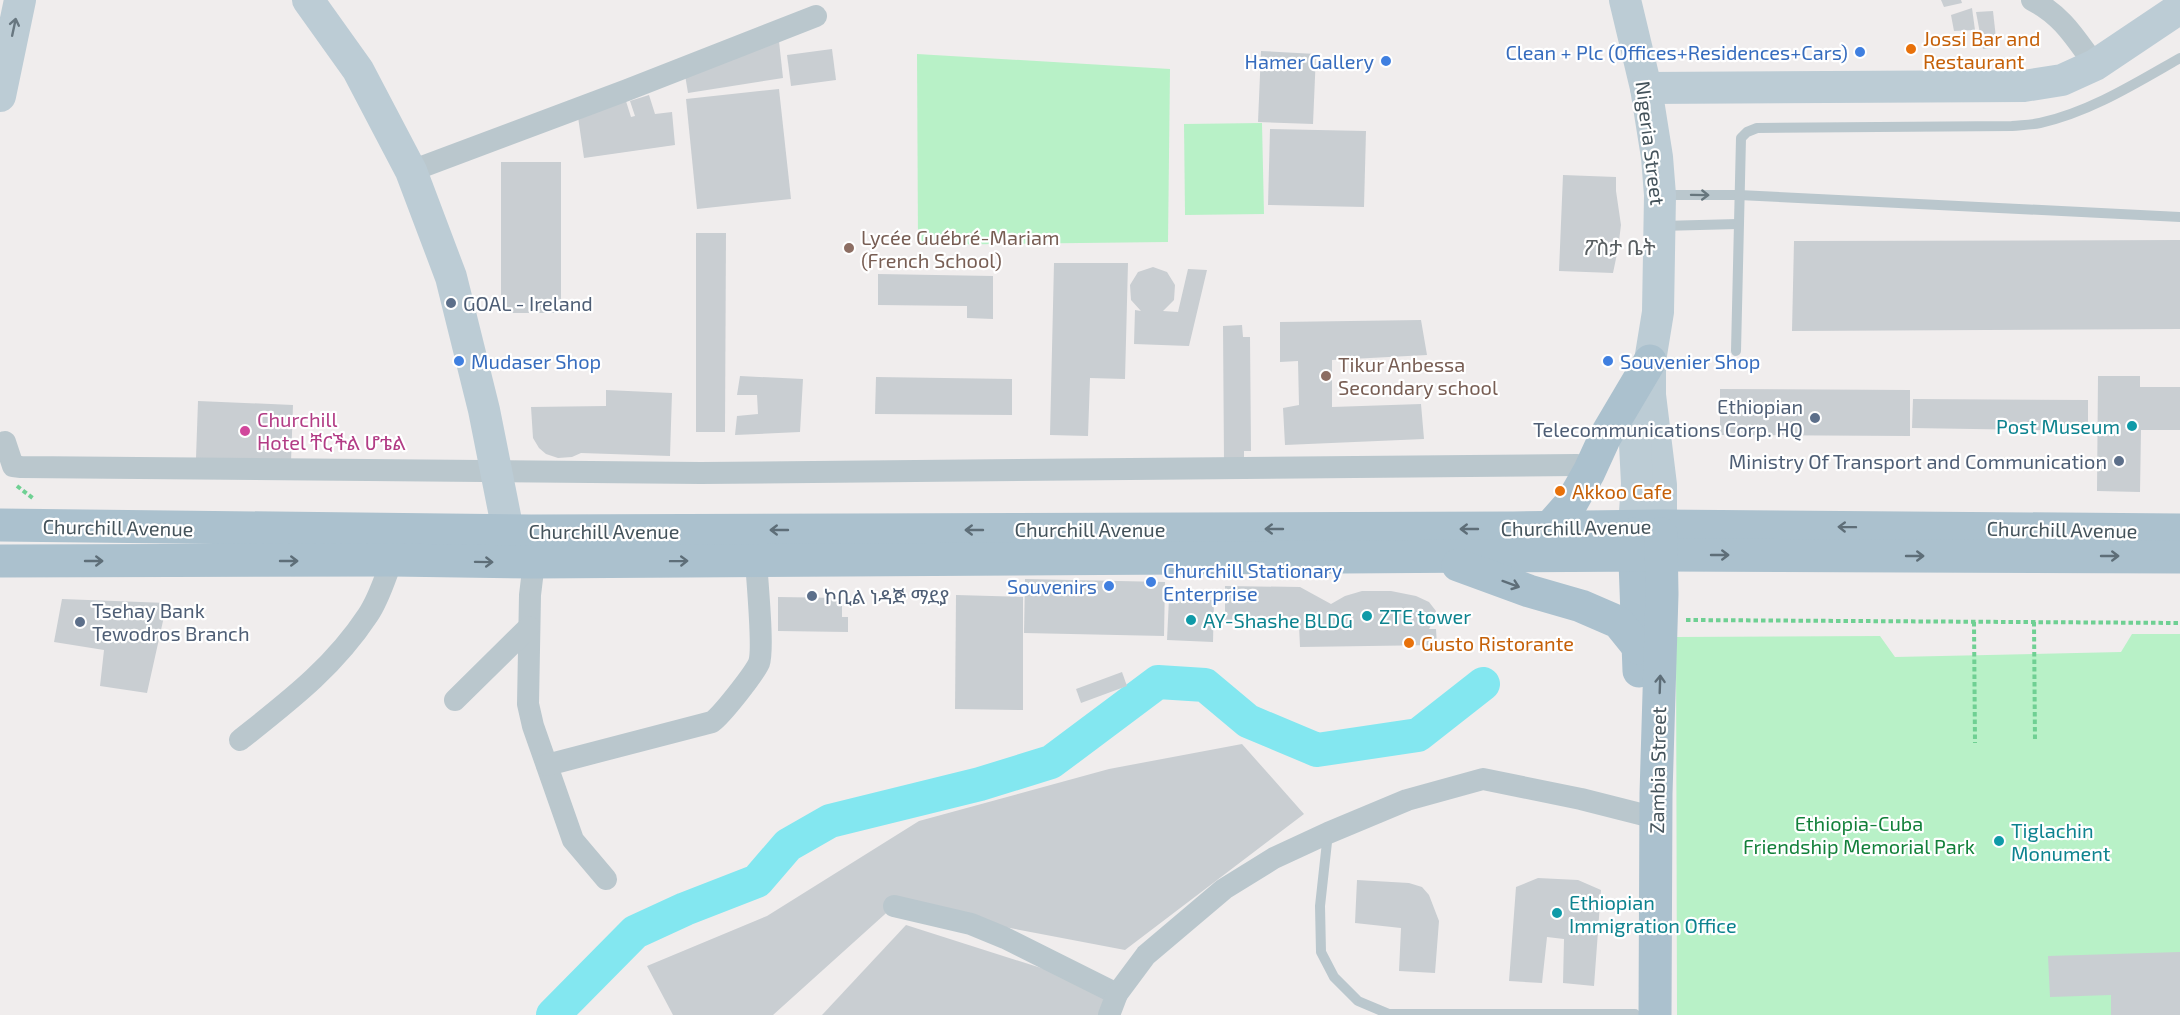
<svg xmlns="http://www.w3.org/2000/svg" width="2180" height="1015" viewBox="0 0 2180 1015" font-family="'Exo 2','Noto Sans Ethiopic',sans-serif">
	<style>
		.green { fill: #b8f1c7 }
		.lines { fill: none; stroke-linecap: round; stroke-linejoin: round }
		.river { stroke: #83e7f0; stroke-width: 34 }
		.building { fill: #c9ced2 }
		.path { stroke: #6fd093; stroke-width: 4; stroke-dasharray: 4.5 3; stroke-linecap: butt }
		.lane { stroke: #bac7cd; stroke-width: 10 }
		.street { stroke: #bac7cd; stroke-width: 22 }
		.secondary { stroke: #bcccd5; stroke-width: 32 }
		.primary { stroke: #abc1ce; stroke-width: 33 }
		.oneway { stroke: #687780 }
		.oneway2 { stroke: #67767d }
		.oneway3 { stroke: #5e6e78 }
		.food-dot { fill: #e8710a; stroke: #fff; stroke-width: 2 }
		.shop-dot { fill: #3f7fe0; stroke: #fff; stroke-width: 2 }
		.education-dot { fill: #8d6e63; stroke: #fff; stroke-width: 2 }
		.service-dot { fill: #5c6f8a; stroke: #fff; stroke-width: 2 }
		.culture-dot { fill: #0f9aa8; stroke: #fff; stroke-width: 2 }
		.hotel-dot { fill: #d1479c; stroke: #fff; stroke-width: 2 }
		.labels { text-anchor: middle; dominant-baseline: central; stroke-width: 4.5; stroke-linejoin: round; paint-order: stroke }
		.food-label { font-size: 20px; fill: #c56008; stroke: #fff; text-anchor: start }
		.shop-label { font-size: 20px; fill: #366cbe; stroke: #fff; text-anchor: end }
		.street-label { font-size: 20px; fill: #44535b; stroke: #fff }
		.education-label { font-size: 20px; fill: #785e54; stroke: #fff; text-anchor: start }
		.service-label { font-size: 20px; fill: #4e5e75; stroke: #fff; text-anchor: start }
		.hotel-label { font-size: 20px; fill: #b23c85; stroke: #fff; text-anchor: start }
		.culture-label { font-size: 20px; fill: #0d838f; stroke: #fff; text-anchor: start }
		.park-label { font-size: 20px; fill: #12803a; stroke: #fff }
		.neighbourhood-label { font-size: 21px; fill: #595f62; stroke: #fff }
	</style>
	<rect width="100%" height="100%" fill="#f0eded"/>
	<g class="green">
		<polygon points="917,54 1170,69 1168,242 918,245"/>
		<polygon points="1262,123 1264,214 1185,215 1184,124"/>
		<polygon points="2132,634 2180,634 2180,1015 1677,1015 1676,637 1880,636 1895,657 2121,652"/>
	</g>
	<g class="lines">
		<polyline class="river" points="553,1015 635,932 685,909 757,881 788,845 830,821 980,784 1051,762 1158,682 1205,685 1248,721 1317,750 1418,735 1483,684"/>
	</g>
	<g class="building">
		<polygon points="1941,0 1961,0 1962,3 1944,7"/>
		<polygon points="1972,8 1975,30 1954,31 1951,15"/>
		<polygon points="1993,11 1997,47 1983,49 1976,12"/>
		<polygon points="779,41 783,78 688,93 685,75"/>
		<polygon points="832,49 836,80 791,86 787,55"/>
		<polygon points="1261,51 1316,54 1313,124 1258,122"/>
		<polygon points="779,89 791,199 697,209 686,99"/>
		<polygon points="649,95 655,114 672,112 675,145 584,158 578,117 625,98 631,117 635,116 630,101"/>
		<polygon points="1270,129 1366,131 1364,207 1268,205"/>
		<rect x="501" y="162" width="60" height="151"/>
		<polygon points="1563,175 1616,177 1616,191 1621,225 1618,249 1613,273 1559,271"/>
		<polygon points="696,233 726,233 725,432 696,432"/>
		<polygon points="2180,240 2180,329 1792,331 1794,241"/>
		<polygon points="1054,263 1128,263 1125,379 1090,378 1088,436 1050,435"/>
		<polygon points="1153,267 1167,272 1175,285 1174,300 1163,311 1178,312 1188,269 1207,270 1189,346 1134,344 1135,310 1141,311 1131,300 1130,285 1138,272"/>
		<polygon points="878,274 993,276 993,319 967,318 967,306 878,305"/>
		<polygon points="1421,320 1427,355 1332,360 1332,407 1421,404 1424,439 1285,445 1283,408 1299,405 1298,361 1280,362 1280,322"/>
		<polygon points="1242,325 1243,337 1250,337 1251,451 1244,451 1244,462 1224,462 1223,326"/>
		<polygon points="740,376 803,379 800,432 735,435 737,416 758,414 757,395 737,395"/>
		<polygon points="2098,376 2140,376 2140,387 2180,387 2180,430 2141,430 2140,492 2097,491"/>
		<polygon points="876,377 1012,379 1012,415 875,414"/>
		<polygon points="1720,389 1910,390 1910,436 1720,435"/>
		<polygon points="606,390 672,393 670,456 581,453 572,457 558,458 546,454 539,448 533,438 531,407 606,406"/>
		<polygon points="1913,399 2088,400 2088,431 1912,428"/>
		<polygon points="198,401 293,405 291,462 196,458"/>
		<polygon points="1025,579 1165,582 1164,636 1024,633"/>
		<polygon points="1225,586 1300,587 1331,604 1345,596 1362,591 1391,591 1416,596 1429,602 1436,611 1434,620 1429,629 1436,629 1437,645 1300,647 1299,625 1225,623"/>
		<polygon points="956,595 1023,597 1023,710 955,709"/>
		<polygon points="778,597 842,598 842,617 848,617 848,632 778,631"/>
		<polygon points="1169,598 1214,600 1213,642 1167,640"/>
		<polygon points="62,599 167,603 147,693 100,686 104,650 54,642"/>
		<polygon points="1122,672 1127,686 1081,703 1076,689"/>
		<polygon points="1242,744 1304,814 1125,950 894,906 773,1015 673,1015 647,966 767,916 919,821 1109,769"/>
		<polygon points="1538,878 1578,880 1601,890 1594,986 1563,983 1564,939 1547,937 1542,983 1509,981 1516,887"/>
		<polygon points="1357,880 1409,883 1422,887 1429,895 1439,921 1435,973 1399,971 1401,928 1355,923"/>
		<polygon points="906,925 1104,988 1103,1015 822,1015"/>
		<polygon points="2180,952 2180,1015 2111,1015 2111,995 2050,997 2048,956"/>
	</g>
	<g class="lines">
		<g class="path">
			<polyline points="17,486 34,499"/>
			<polyline points="1686,620 2180,623"/>
			<polyline points="1974,622 1975,743"/>
			<polyline points="2034,622 2035,742"/>
		</g>
		<g class="lane">
			<polyline points="1662,195 1739,195 2180,217"/>
			<polyline points="1661,226 1738,224"/>
			<path d="M1736 351 1741 138 1747 132 1757 128 2012 126C2021 125 2031 125 2040 123 2090 112 2136 83 2180 58"/>
			<polyline points="1328,833 1320,906 1321,952 1334,977 1358,1001 1389,1014 1635,1014"/>
		</g>
		<g class="street">
			<path d="M2032 0C2063 16 2075 38 2095 65"/>
			<polyline points="411,171 627,90 816,16"/>
			<polyline points="5,442 13,466 21,467 701,473 1577,465"/>
			<polyline points="534,562 530,595 528,704 533,726 573,840 606,879"/>
			<polyline points="455,700 529,627"/>
			<path d="M240 740C289 701 333 668 368 615 379 599 385 578 392 560"/>
			<path d="M547 765 712 722C722 715 754 674 759 663 764 649 757 580 756 560"/>
			<polyline points="894,906 971,924 1005,938 1117,994"/>
			<polyline points="1109,1015 1117,994 1146,955 1224,889 1274,858 1328,833 1407,800 1483,779 1581,799 1656,818"/>
		</g>
		<g class="secondary">
			<polyline points="308,0 358,70 411,171 451,277 484,410 508,531"/>
			<polyline points="1625,0 1646,88 1657,157 1660,195 1658,312 1650,361 1650,395 1661,485 1661,526"/>
			<polyline points="1646,88 2024,86 2062,80 2095,65 2180,8"/>
			<polyline points="0,96 20,0"/>
			<polyline points="1634,526 1637,484 1635,444 1639,418"/>
		</g>
		<g class="primary">
			<polyline points="0,525 531,531 1513,528 1661,526 2180,530"/>
			<polyline points="1549,528 1572,502 1589,472 1605,437 1650,361"/>
			<polyline points="1634,534 1639,671"/>
			<polyline points="0,561 392,560 534,562 1662,555 2180,557"/>
			<polyline points="1458,565 1529,591 1581,606 1618,622 1639,648"/>
			<polyline points="1655,1015 1656,794 1662,594 1661,534"/>
		</g>
	</g>
	<defs><path id="oneway-shaft" d="M-6 0H5M1.5-3L5.5 0L1.5 3" fill="none" stroke-width="1.6" stroke-linecap="round" stroke-linejoin="round" transform="scale(1.5)"/></defs>
	<use class="oneway" href="#oneway-shaft" transform="translate(14 27) rotate(-78)"/>
	<use class="oneway2" href="#oneway-shaft" transform="translate(1700 195) rotate(1)"/>
	<g class="oneway3">
		<use href="#oneway-shaft" transform="translate(1847 527) rotate(-179)"/>
		<use href="#oneway-shaft" transform="translate(1274 529) rotate(180)"/>
		<use href="#oneway-shaft" transform="translate(1469 529) rotate(180)"/>
		<use href="#oneway-shaft" transform="translate(779 530) rotate(180)"/>
		<use href="#oneway-shaft" transform="translate(974 530) rotate(180)"/>
		<use href="#oneway-shaft" transform="translate(1720 555)"/>
		<use href="#oneway-shaft" transform="translate(1915 556)"/>
		<use href="#oneway-shaft" transform="translate(2110 556)"/>
		<use href="#oneway-shaft" transform="translate(94 561)"/>
		<use href="#oneway-shaft" transform="translate(289 561)"/>
		<use href="#oneway-shaft" transform="translate(679 561) rotate(-1)"/>
		<use href="#oneway-shaft" transform="translate(484 562) rotate(1)"/>
		<use href="#oneway-shaft" transform="translate(1511 584) rotate(20)"/>
		<use href="#oneway-shaft" transform="translate(1660 684) rotate(-88)"/>
	</g>
	<g class="food-dot">
		<circle cx="1911" cy="49" r="6"/>
		<circle cx="1560" cy="491" r="6"/>
		<circle cx="1409" cy="643" r="6"/>
	</g>
	<g class="shop-dot">
		<circle cx="1860" cy="52" r="6"/>
		<circle cx="1386" cy="61" r="6"/>
		<circle cx="459" cy="361" r="6"/>
		<circle cx="1608" cy="361" r="6"/>
		<circle cx="1151" cy="582" r="6"/>
		<circle cx="1109" cy="586" r="6"/>
	</g>
	<g class="education-dot">
		<circle cx="849" cy="248" r="6"/>
		<circle cx="1326" cy="376" r="6"/>
	</g>
	<g class="service-dot">
		<circle cx="451" cy="303" r="6"/>
		<circle cx="1815" cy="418" r="6"/>
		<circle cx="2119" cy="461" r="6"/>
		<circle cx="812" cy="596" r="6"/>
		<circle cx="80" cy="622" r="6"/>
	</g>
	<g class="culture-dot">
		<circle cx="2132" cy="426" r="6"/>
		<circle cx="1367" cy="616" r="6"/>
		<circle cx="1191" cy="620" r="6"/>
		<circle cx="1999" cy="841" r="6"/>
		<circle cx="1557" cy="913" r="6"/>
	</g>
	<circle class="hotel-dot" cx="245" cy="431" r="6"/>
	<g class="labels">
		<g class="food-label">
			<text x="1923" y="38">Jossi Bar and<tspan x="1923" dy="23">Restaurant</tspan></text>
			<text x="1572" y="491">Akkoo Cafe</text>
			<text x="1421" y="643">Gusto Ristorante</text>
		</g>
		<g class="shop-label">
			<text x="1848" y="52">Clean + Plc (Offices+Residences+Cars)</text>
			<text x="1374" y="61">Hamer Gallery</text>
			<text x="471" y="361" text-anchor="start">Mudaser Shop</text>
			<text x="1620" y="361" text-anchor="start">Souvenier Shop</text>
			<text x="1163" y="570" text-anchor="start">Churchill Stationary<tspan x="1163" dy="23">Enterprise</tspan></text>
			<text x="1097" y="586">Souvenirs</text>
		</g>
		<g class="street-label">
			<text transform="translate(1651 143) rotate(83)">Nigeria Street</text>
			<text transform="translate(118 527) rotate(1)">Churchill Avenue</text>
			<text transform="translate(1576 527) rotate(-1)">Churchill Avenue</text>
			<text x="1090" y="529">Churchill Avenue</text>
			<text transform="translate(2062 529) rotate(1)">Churchill Avenue</text>
			<text x="604" y="531">Churchill Avenue</text>
			<text transform="translate(1657 770) rotate(-89)">Zambia Street</text>
		</g>
		<g class="education-label">
			<text x="861" y="237">Lycée Guébré-Mariam<tspan x="861" dy="23">(French School)</tspan></text>
			<text x="1338" y="364">Tikur Anbessa<tspan x="1338" dy="23">Secondary school</tspan></text>
		</g>
		<g class="service-label">
			<text x="463" y="303">GOAL - Ireland</text>
			<text x="1803" y="406" text-anchor="end">Ethiopian<tspan x="1803" dy="23">Telecommunications Corp. HQ</tspan></text>
			<text x="2107" y="461" text-anchor="end">Ministry Of Transport and Communication</text>
			<text x="824" y="596">ኮቢል ነዳጅ ማደያ</text>
			<text x="92" y="610">Tsehay Bank<tspan x="92" dy="23">Tewodros Branch</tspan></text>
		</g>
		<g class="hotel-label">
			<text x="257" y="419">Churchill<tspan x="257" dy="23">Hotel ቸርችል ሆቴል</tspan></text>
		</g>
		<g class="culture-label">
			<text x="2120" y="426" text-anchor="end">Post Museum</text>
			<text x="1379" y="616">ZTE tower</text>
			<text x="1203" y="620">AY-Shashe BLDG</text>
			<text x="2011" y="830">Tiglachin<tspan x="2011" dy="23">Monument</tspan></text>
			<text x="1569" y="902">Ethiopian<tspan x="1569" dy="23">Immigration Office</tspan></text>
		</g>
		<g class="park-label">
			<text x="1859" y="823">Ethiopia-Cuba<tspan x="1859" dy="23">Friendship Memorial Park</tspan></text>
		</g>
		<g class="neighbourhood-label">
			<text x="1620" y="246">ፖስታ ቤት</text>
		</g>
	</g>
</svg>
